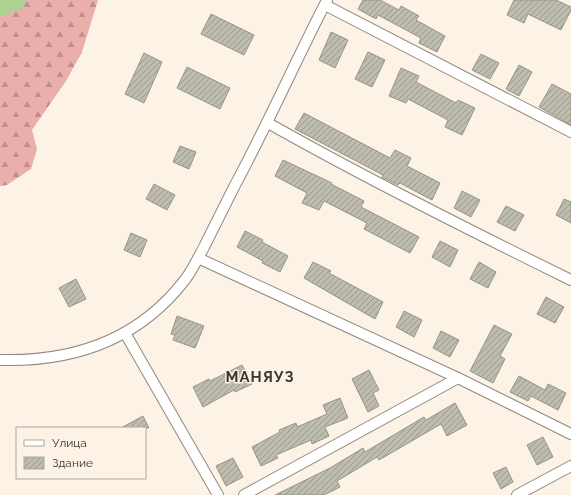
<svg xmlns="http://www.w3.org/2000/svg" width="571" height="495" viewBox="0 0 571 495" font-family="Raleway,sans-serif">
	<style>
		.forest { fill: url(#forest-firs) }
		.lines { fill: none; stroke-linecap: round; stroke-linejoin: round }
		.river { stroke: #aed194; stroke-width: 21 }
		.building { fill: url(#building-hatch); stroke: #959587 }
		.street-casing { stroke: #91897d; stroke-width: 12 }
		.street { stroke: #fff; stroke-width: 10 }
		.labels { text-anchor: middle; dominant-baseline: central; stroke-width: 3; stroke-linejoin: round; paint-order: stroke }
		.district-label { font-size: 15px; font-weight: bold; letter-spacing: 1px; fill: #3a3732; stroke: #fcf3e6 }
	</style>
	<defs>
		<pattern id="forest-firs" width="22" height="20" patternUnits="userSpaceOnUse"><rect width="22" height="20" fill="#eaafab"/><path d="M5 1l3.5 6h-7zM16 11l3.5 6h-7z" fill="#bf8f8c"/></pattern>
		<pattern id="building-hatch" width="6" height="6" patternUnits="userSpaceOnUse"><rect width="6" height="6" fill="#bdbcaf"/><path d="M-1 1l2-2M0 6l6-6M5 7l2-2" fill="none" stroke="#9b9a8f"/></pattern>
	</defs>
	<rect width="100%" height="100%" fill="#fcf3e6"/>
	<polygon class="forest" points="0,0 98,0 82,52 66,81 32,130 37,149 31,169 7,185 0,186"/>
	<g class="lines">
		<polyline class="river" points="0,6 15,0"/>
	</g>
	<g class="building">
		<polygon points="363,0 380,0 399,10 401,6 419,16 416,20 445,36 437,52 419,43 421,38 378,15 376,19 358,9"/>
		<polygon points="514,0 556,0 571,7 571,10 561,30 528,14 524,23 507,15"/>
		<polygon points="211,14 254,35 244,55 201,34"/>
		<polygon points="331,32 348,40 335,68 319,60"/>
		<polygon points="368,52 385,60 372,87 355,79"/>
		<polygon points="144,53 162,62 144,103 125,94"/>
		<polygon points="481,54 499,63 490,79 472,70"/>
		<polygon points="519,65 532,72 519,96 506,89"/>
		<polygon points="187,67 230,88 220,109 177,88"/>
		<polygon points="401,68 419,76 416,82 456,103 458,100 475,108 462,135 445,127 448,120 408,99 406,103 389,96"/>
		<polygon points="552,84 571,94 571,125 539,107"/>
		<polygon points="304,113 390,158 395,150 411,158 407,166 440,183 432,200 400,183 398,185 382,177 383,175 295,129"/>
		<polygon points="180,146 196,152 189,169 173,162"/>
		<polygon points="283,160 332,183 331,184 364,201 361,207 419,237 410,253 364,229 367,223 324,201 319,210 302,203 307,193 275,176"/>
		<polygon points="154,184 175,195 167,210 146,199"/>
		<polygon points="462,191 480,200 471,217 454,208"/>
		<polygon points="564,199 571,202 571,223 556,215"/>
		<polygon points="506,206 524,215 515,231 497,222"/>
		<polygon points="245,231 263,240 262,242 288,256 280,272 262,263 263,261 237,247"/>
		<polygon points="131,233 147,240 140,257 124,250"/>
		<polygon points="440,241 458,250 450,267 432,257"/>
		<polygon points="313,262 331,271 329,273 383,302 375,319 304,278"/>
		<polygon points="479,262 496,272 488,288 470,279"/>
		<polygon points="76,279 86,299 69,307 59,288"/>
		<polygon points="546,297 564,307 555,323 537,314"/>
		<polygon points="404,311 422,320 414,337 396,327"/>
		<polygon points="177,316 204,326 195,348 173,340 175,335 171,334"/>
		<polygon points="494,325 512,334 500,356 505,359 493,383 470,371"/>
		<polygon points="441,331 459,340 450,357 433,348"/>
		<polygon points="242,365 252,384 235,392 234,390 203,407 193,387 209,379 210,381"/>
		<polygon points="369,370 379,390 373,393 379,406 368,412 352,379"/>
		<polygon points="519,376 545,390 548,384 566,393 558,410 531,396 528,401 510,392"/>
		<polygon points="340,398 348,418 325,427 329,436 312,444 311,440 276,455 278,458 261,466 252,447 280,432 279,430 296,423 297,427 327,414 323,405"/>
		<polygon points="455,403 467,425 447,436 441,424 379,460 377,457 337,481 340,487 324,495 275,495 330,468 363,448 365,452 424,417 426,420"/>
		<polygon points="143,416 149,428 121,428"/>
		<polygon points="543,437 553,457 537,465 527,445"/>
		<polygon points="233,458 243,477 226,486 216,466"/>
		<polygon points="506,467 513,482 501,489 493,473"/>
	</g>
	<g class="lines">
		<defs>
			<g id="street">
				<polyline points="325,5 571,132"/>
				<path d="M268 123C367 179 469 230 571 280"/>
				<polyline points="198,258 458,378 571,434"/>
				<polyline points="125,333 218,495"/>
				<path d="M0 360C74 362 138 340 184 281 192 271 198 258 204 247 214 227 224 207 234 187 267 126 295 62 327 0"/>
				<polyline points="244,495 458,378"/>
				<polyline points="517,495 571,466"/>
			</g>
		</defs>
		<use href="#street" class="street-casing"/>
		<use href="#street" class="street"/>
	</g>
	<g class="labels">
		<g class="district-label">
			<text x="260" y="377">МАНЯУЗ</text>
		</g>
	</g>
	<rect x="16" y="427" width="130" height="52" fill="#fcf3e6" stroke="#aea89e"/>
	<rect x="24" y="440" width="20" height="6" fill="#ffffff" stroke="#aea89e"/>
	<text x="52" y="447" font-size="12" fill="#3a3732">Улица</text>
	<rect x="24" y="457" width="20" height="12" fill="url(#building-hatch)" stroke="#aea89e"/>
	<text x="52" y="467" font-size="12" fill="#3a3732">Здание</text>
</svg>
